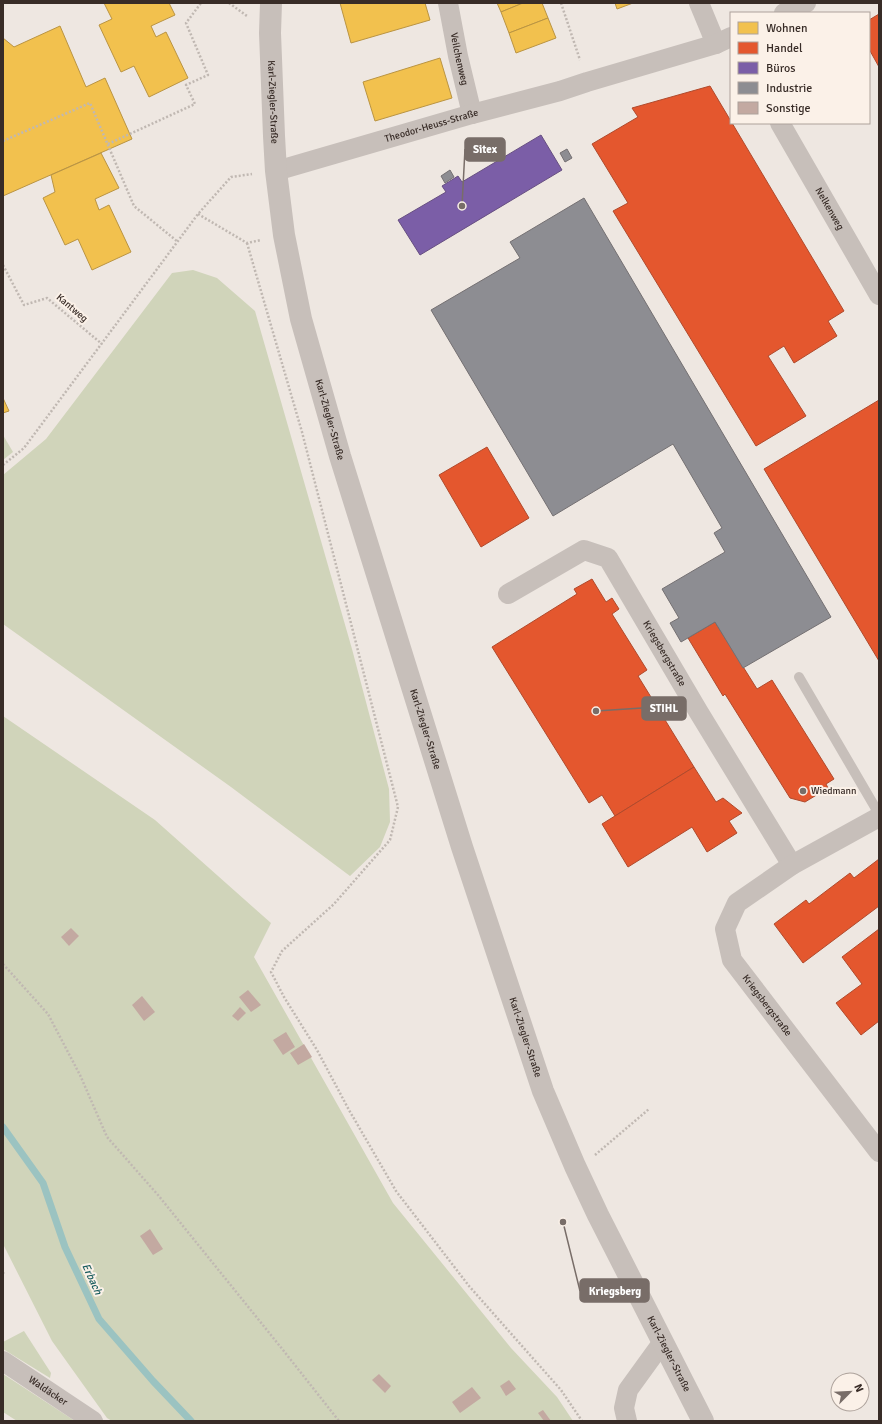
<svg xmlns="http://www.w3.org/2000/svg" width="882" height="1424" viewBox="0 0 882 1424" font-family="Signika,sans-serif">
	<style>
		.green { fill: #d0d4ba }
		.homes { fill: #f2c14e; stroke: #ba9442 }
		.shops { fill: #e4572e; stroke: #b04a2c }
		.offices { fill: #7b5ea7; stroke: #674f81 }
		.industry { fill: #8d8d92; stroke: #747072 }
		.lines { fill: none; stroke-linecap: round; stroke-linejoin: round }
		.stream { stroke: #9bc3c1; stroke-width: 7 }
		.building { fill: #c3a9a1 }
		.path { stroke: #c0b8b2; stroke-width: 2.5; stroke-dasharray: 2 2; stroke-linecap: butt }
		.service { stroke: #c7bfba; stroke-width: 10 }
		.minor { stroke: #c7bfba; stroke-width: 20 }
		.tertiary { stroke: #c7bfba; stroke-width: 22 }
		.poi-dot { fill: #786d68; stroke: #fbf1e8; stroke-width: 1.5 }
		.labels { text-anchor: middle; dominant-baseline: central; stroke-width: 4; stroke-linejoin: round; paint-order: stroke }
		.street-label { font-size: 10px; fill: #382c27; stroke: #fbf1e8 }
		.poi-label { font-size: 10px; fill: #382c27; stroke: #fbf1e8; text-anchor: start }
		.water-label { font-size: 11px; font-style: italic; fill: #195c5e; stroke: #fbf1e8 }
		.leader { fill: none; stroke: #786d68; stroke-width: 1.5 }
		.callout-dot { fill: #786d68; stroke: #fbf1e8; stroke-width: 1.5 }
		.callout { fill: #786d68; stroke: #786d68; stroke-width: 1.5 }
		.callout-label { font-size: 11px; text-anchor: middle; font-weight: bold; fill: #fff }
	</style>
	<rect width="100%" height="100%" fill="#eee7e1"/>
	<g class="green">
		<polygon points="193,270 217,278 255,311 352,649 389,789 390,822 380,847 350,876 231,787 3,624 3,475 46,439 172,273"/>
		<polygon points="3,435 13,452 3,460"/>
		<polygon points="3,716 155,820 271,923 254,957 393,1203 511,1348 557,1397 573,1421 112,1421 107,1418 52,1341 3,1244"/>
		<polygon points="24,1331 51,1373 50,1378 3,1349 3,1342"/>
		<polygon points="3,1374 75,1421 17,1421 3,1412"/>
	</g>
	<g class="homes">
		<polygon points="104,3 169,3 175,15 151,26 156,37 166,32 188,78 149,97 134,66 121,72 99,25 112,19"/>
		<polygon points="340,3 425,3 430,20 351,43"/>
		<polygon points="497,3 523,3 501,12"/>
		<polygon points="523,3 542,3 548,18 509,33 501,12"/>
		<polygon points="615,3 633,3 617,9"/>
		<polygon points="548,18 556,38 516,53 509,33"/>
		<polygon points="60,26 86,87 105,78 132,139 3,196 3,38 14,47"/>
		<polygon points="440,58 452,98 375,121 363,82"/>
		<polygon points="101,153 119,188 95,199 99,210 109,205 131,252 92,270 78,239 65,245 43,198 55,192 51,175"/>
		<polygon points="3,398 9,411 3,413"/>
	</g>
	<g class="shops">
		<polygon points="879,14 879,67 869,49 869,20"/>
		<polygon points="710,86 844,311 828,321 837,336 794,363 784,346 768,356 806,416 756,446 613,211 628,203 592,144 638,117 632,108"/>
		<polygon points="879,400 879,661 764,469"/>
		<polygon points="487,447 529,518 481,547 439,475"/>
		<polygon points="592,579 606,602 612,598 619,609 612,614 647,670 638,676 694,767 615,816 602,795 589,803 492,647 577,594 574,589"/>
		<polygon points="715,622 757,689 772,680 834,779 826,784 828,788 805,802 790,798 725,694 723,696 688,638"/>
		<polygon points="694,767 716,802 723,798 742,813 729,821 737,833 707,852 692,827 628,867 602,824"/>
		<polygon points="879,859 879,906 803,963 774,924 806,900 809,904 850,873 854,878"/>
		<polygon points="879,929 879,1021 861,1035 836,1003 862,984 842,957"/>
	</g>
	<polygon class="offices" points="541,135 562,170 420,255 398,220 446,192 442,186 458,176 462,182"/>
	<g class="industry">
		<polygon points="567,149 572,158 565,162 560,153"/>
		<polygon points="450,170 454,177 445,183 441,176"/>
		<polygon points="584,198 831,617 743,668 715,622 681,642 670,623 679,618 662,589 725,552 714,533 722,528 673,444 553,516 431,310 520,258 510,242"/>
	</g>
	<g class="lines">
		<polyline class="stream" points="3,1127 43,1183 65,1247 99,1319 153,1381 191,1421"/>
	</g>
	<g class="building">
		<polygon points="71,928 79,936 69,946 61,937"/>
		<polygon points="248,990 261,1005 251,1012 239,997"/>
		<polygon points="142,996 155,1012 144,1021 132,1005"/>
		<polygon points="240,1007 246,1013 238,1021 232,1016"/>
		<polygon points="286,1032 295,1047 283,1055 273,1040"/>
		<polygon points="304,1044 312,1057 298,1065 290,1053"/>
		<polygon points="150,1229 163,1249 153,1255 140,1236"/>
		<polygon points="379,1374 391,1386 385,1393 372,1380"/>
		<polygon points="509,1380 516,1389 506,1396 500,1386"/>
		<polygon points="472,1387 481,1398 460,1413 452,1402"/>
		<polygon points="543,1410 551,1421 544,1421 538,1413"/>
	</g>
	<g class="lines">
		<g class="path">
			<polyline points="229,3 247,16"/>
			<polyline points="561,3 580,60"/>
			<polyline points="3,141 90,103 134,206 178,242"/>
			<polyline points="108,144 195,104 186,85 208,75 186,23 201,3"/>
			<polyline points="198,214 247,243 261,240"/>
			<polyline points="247,243 302,432 398,807 390,840 334,904 282,951 271,972 284,997 317,1050 349,1110 396,1191 469,1286 561,1390 582,1421"/>
			<polyline points="3,265 24,305 47,298 102,344"/>
			<polyline points="3,465 24,448 198,214 231,177 252,174"/>
			<polyline points="3,964 48,1014 80,1075 107,1137 158,1195 283,1350 339,1421"/>
			<polyline points="595,1155 649,1109"/>
			<polyline points="3,1273 4,1272"/>
		</g>
		<polyline class="service" points="799,677 879,814"/>
		<g class="minor">
			<path id="s1" d="M448 3 458 56 472 114"/>
			<polyline points="699,3 716,44"/>
			<polyline points="784,13 806,3"/>
			<path id="s2" d="M780 123 879 295"/>
			<path id="s3" d="M276 171 472 114 560 91 587 82 716 44 731 37"/>
			<path id="s4" d="M508 594 584 550 608 558 698 711 792 865"/>
			<path id="s5" d="M879 817 792 865 737 903 725 929 732 960 879 1152"/>
			<path id="s6" d="M3 1361 93 1421"/>
			<polyline points="627,1421 624,1408 628,1390 662,1343"/>
		</g>
		<path class="tertiary" id="s7" d="M271 3 270 33 274 136 276 171 284 235 301 319 340 456 462 847 543 1091 575 1166 598 1215 703 1421"/>
	</g>
	<circle class="poi-dot" cx="803" cy="791" r="4"/>
	<g class="labels">
		<g class="street-label">
			<text stroke="none"><textPath href="#s1" startOffset="57">Veilchenweg</textPath></text>
			<text stroke="none"><textPath href="#s7" startOffset="99">Karl-Ziegler-Straße</textPath></text>
			<text stroke="none"><textPath href="#s3" startOffset="162">Theodor-Heuss-Straße</textPath></text>
			<text stroke="none"><textPath href="#s2" startOffset="99">Nelkenweg</textPath></text>
			<text transform="translate(72 308) rotate(40)">Kantweg</text>
			<text stroke="none"><textPath href="#s7" startOffset="423">Karl-Ziegler-Straße</textPath></text>
			<text stroke="none"><textPath href="#s4" startOffset="224">Kriegsbergstraße</textPath></text>
			<text stroke="none"><textPath href="#s7" startOffset="747">Karl-Ziegler-Straße</textPath></text>
			<text stroke="none"><textPath href="#s5" startOffset="284">Kriegsbergstraße</textPath></text>
			<text stroke="none"><textPath href="#s7" startOffset="1071">Karl-Ziegler-Straße</textPath></text>
			<text stroke="none"><textPath href="#s7" startOffset="1419">Karl-Ziegler-Straße</textPath></text>
			<text stroke="none"><textPath href="#s6" startOffset="54">Waldäcker</textPath></text>
		</g>
		<g class="poi-label">
			<text x="811" y="791">Wiedmann</text>
		</g>
		<g class="water-label">
			<text transform="translate(92 1279) rotate(65)">Erbach</text>
		</g>
	</g>
	<path class="leader" d="M462 206L465 149M596 711L642 708M563 1222L580 1291"/>
	<g class="callout-dot">
		<circle cx="462" cy="206" r="4"/>
		<circle cx="596" cy="711" r="4"/>
		<circle cx="563" cy="1222" r="4"/>
	</g>
	<g class="callout">
		<rect x="465" y="138" width="40" height="23" rx="4"/>
		<rect x="642" y="697" width="44" height="23" rx="4"/>
		<rect x="580" y="1279" width="69" height="23" rx="4"/>
	</g>
	<g class="callout-label">
		<text x="485" y="153">Sitex</text>
		<text x="664" y="712">STIHL</text>
		<text x="615" y="1295">Kriegsberg</text>
	</g>
	<rect width="882" height="1424" fill="none" stroke="#382c27" stroke-width="8"/>
	<rect x="730" y="12" width="140" height="112" fill="#fbf1e8" stroke="#ada29b"/>
	<rect x="738" y="22" width="20" height="12" fill="#f2c14e" stroke="#ada29b"/>
	<text x="766" y="32" font-size="12" fill="#382c27">Wohnen</text>
	<rect x="738" y="42" width="20" height="12" fill="#e4572e" stroke="#ada29b"/>
	<text x="766" y="52" font-size="12" fill="#382c27">Handel</text>
	<rect x="738" y="62" width="20" height="12" fill="#7b5ea7" stroke="#ada29b"/>
	<text x="766" y="72" font-size="12" fill="#382c27">Büros</text>
	<rect x="738" y="82" width="20" height="12" fill="#8d8d92" stroke="#ada29b"/>
	<text x="766" y="92" font-size="12" fill="#382c27">Industrie</text>
	<rect x="738" y="102" width="20" height="12" fill="#c3a9a1" stroke="#ada29b"/>
	<text x="766" y="112" font-size="12" fill="#382c27">Sonstige</text>
	<g transform="translate(850 1392) rotate(66)"><circle r="19" fill="#fbf1e8" stroke="#ada29b"/>
	<path d="M0-3L7 15L0 10L-7 15Z" fill="#786d68"/>
	<text y="-6" font-size="11" font-weight="bold" text-anchor="middle" fill="#382c27">N</text>
	</g>
</svg>
